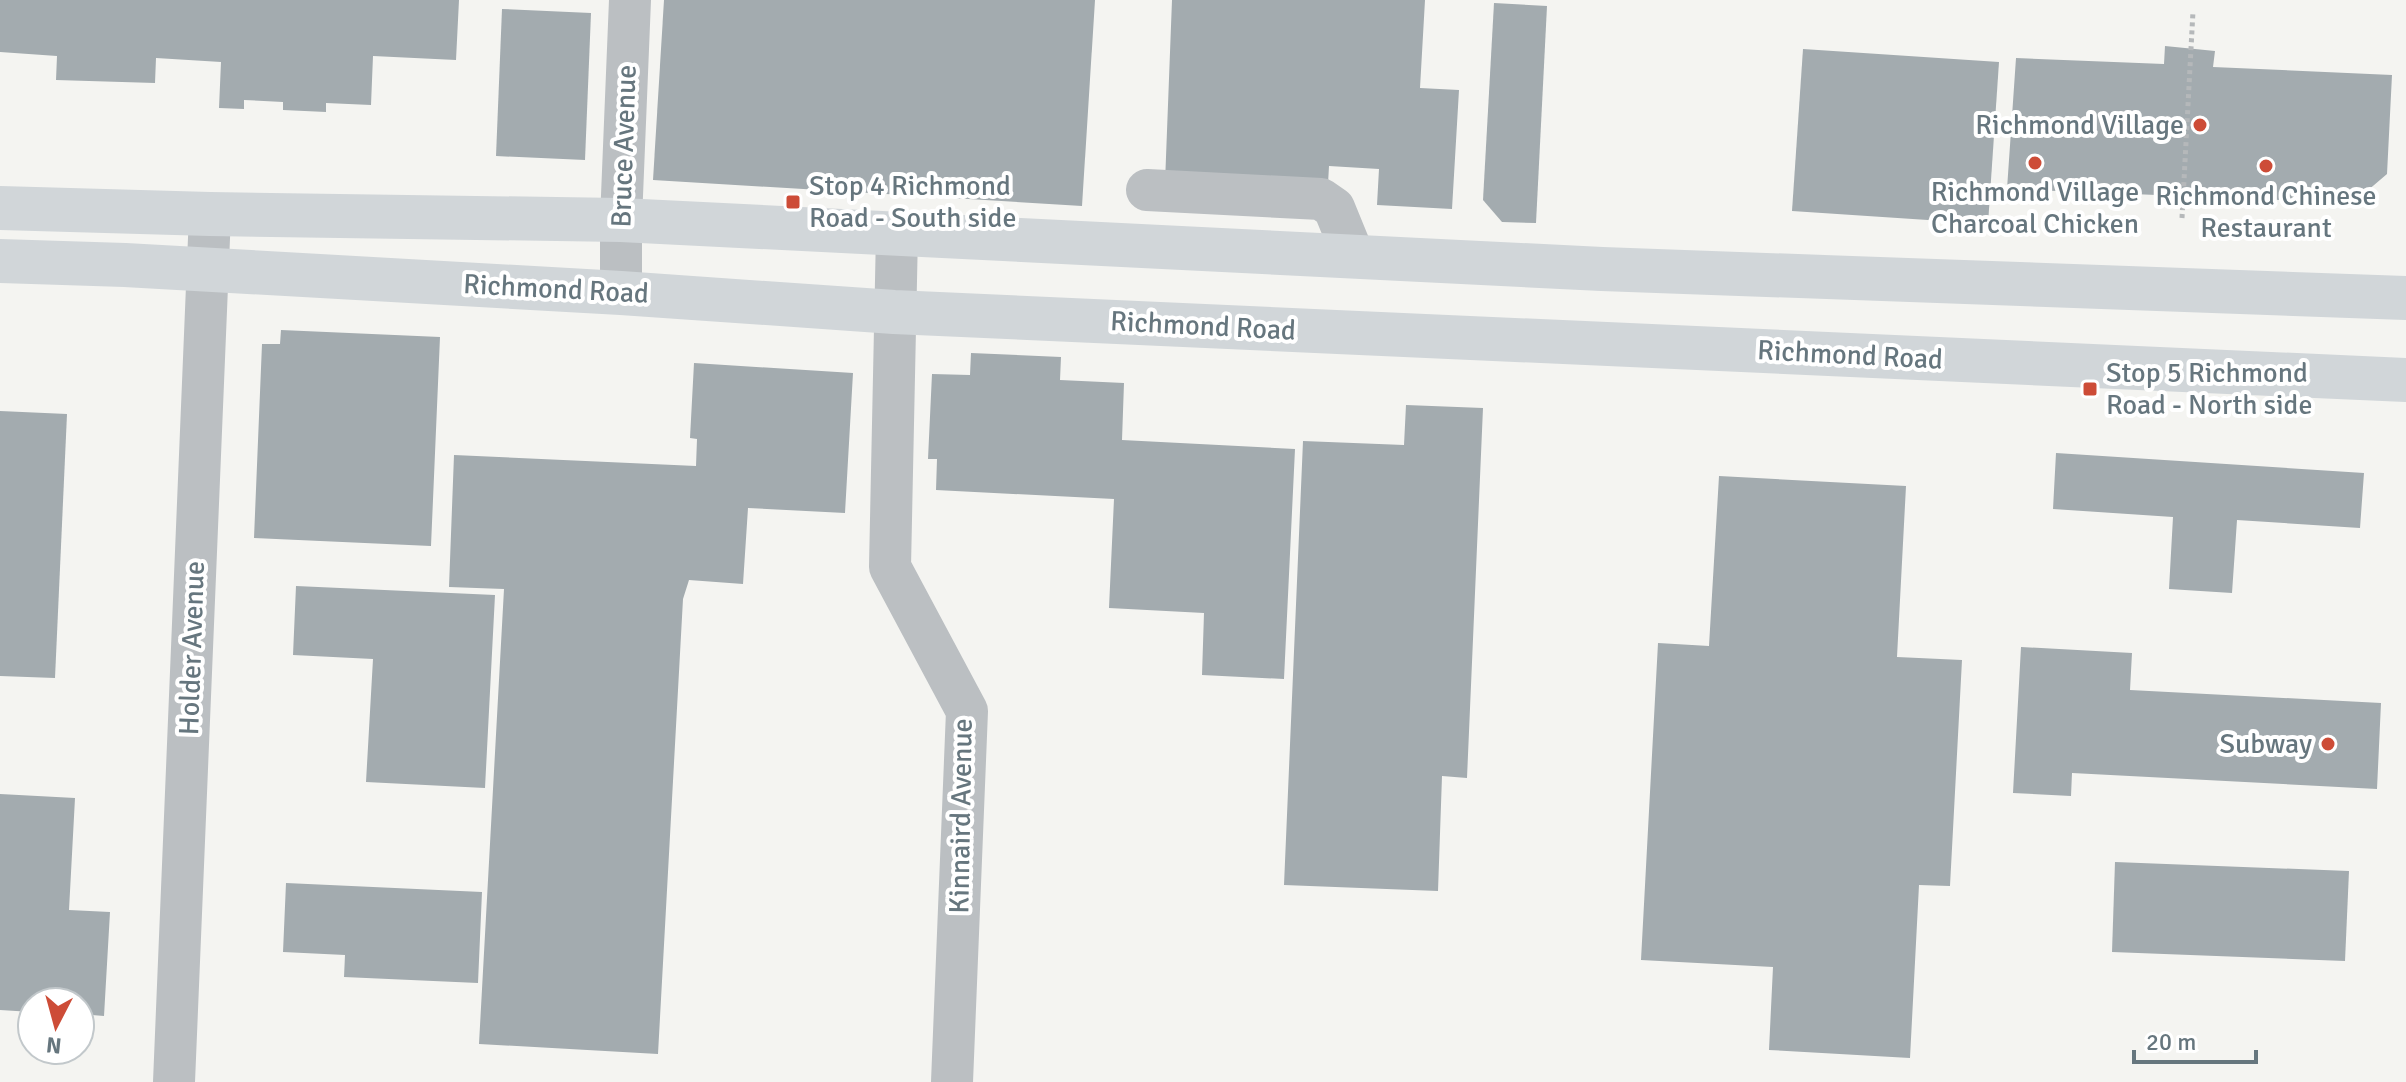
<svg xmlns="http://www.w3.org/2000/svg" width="2406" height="1082" viewBox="0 0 2406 1082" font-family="Signika,sans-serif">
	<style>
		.building { fill: #a3abaf }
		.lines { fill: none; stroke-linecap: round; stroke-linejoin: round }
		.path { stroke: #b5b8ba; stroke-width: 5; stroke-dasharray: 4 4; stroke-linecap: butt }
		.minor { stroke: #bbbfc2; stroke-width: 42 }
		.major { stroke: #d1d6d9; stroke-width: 44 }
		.poi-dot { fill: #cd4c37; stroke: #fff; stroke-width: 3 }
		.labels { text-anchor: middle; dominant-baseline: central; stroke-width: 8; stroke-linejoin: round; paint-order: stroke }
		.poi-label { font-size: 28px; fill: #66767e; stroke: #fff; text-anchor: end }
		.street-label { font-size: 28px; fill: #66767e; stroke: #fff }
	</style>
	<rect width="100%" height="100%" fill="#f4f4f1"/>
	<g class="building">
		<polygon points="0,0 459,0 456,60 373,56 371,105 326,103 326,112 283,110 283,102 244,100 244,109 219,108 221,62 156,58 155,83 56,80 57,56 0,52"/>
		<polygon points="664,0 1095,0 1082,206 653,180"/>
		<polygon points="1172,0 1425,0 1420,88 1459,90 1452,209 1377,205 1379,169 1329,166 1328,184 1165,183"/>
		<polygon points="1494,3 1547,6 1536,223 1502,222 1483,200"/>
		<polygon points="502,9 591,13 585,160 496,156"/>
		<polygon points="2165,46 2215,51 2213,67 2392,75 2387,174 2353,203 2007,189 2016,58 2164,64"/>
		<polygon points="1803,49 1999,62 1988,224 1792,211"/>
		<polygon points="281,330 440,337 431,546 254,538 262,344 280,344"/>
		<polygon points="971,353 1061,357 1060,380 1124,383 1122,440 1295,449 1284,679 1202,675 1204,613 1109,608 1114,499 936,490 937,459 928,459 932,374 970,375"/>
		<polygon points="694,363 853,373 845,513 748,508 743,584 689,580 683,599 658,1054 479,1044 504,589 449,587 454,455 696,466 697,439 690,438"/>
		<polygon points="1406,405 1483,408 1467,778 1442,776 1438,891 1284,885 1303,441 1404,445"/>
		<polygon points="0,411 67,414 55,678 0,676"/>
		<polygon points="2056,453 2364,473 2360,528 2237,520 2232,593 2169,589 2173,517 2053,509"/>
		<polygon points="1719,476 1906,486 1897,657 1962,660 1950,886 1919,885 1910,1058 1769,1050 1773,967 1641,960 1658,643 1709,646"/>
		<polygon points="296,586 495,595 485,788 366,782 373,659 293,655"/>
		<polygon points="2021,647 2132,653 2130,690 2381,703 2377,789 2072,773 2071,796 2013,793"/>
		<polygon points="0,794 75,798 69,910 110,912 104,1016 80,1014 80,1002 32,1002 32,1012 0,1010"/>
		<polygon points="2115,862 2349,871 2345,961 2112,952"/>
		<polygon points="286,883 482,892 478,983 344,977 345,955 283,952"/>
	</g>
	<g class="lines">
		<polyline class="path" points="2182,218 2193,11"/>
		<g class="minor">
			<polyline points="1147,190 1321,199 1334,208 1354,257"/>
			<polyline points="897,233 890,567 967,711 952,1082"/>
			<polyline points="621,293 621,220 630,0"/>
			<polyline points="174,1082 210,214"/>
		</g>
		<g class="major">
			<polyline points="0,208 210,214 621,220 1602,269 2406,298"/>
			<polyline points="0,261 125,265 621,293 894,312 2406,380"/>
		</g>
	</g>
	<g class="poi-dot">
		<circle cx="2200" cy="125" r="8"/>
		<circle cx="2035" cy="163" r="8"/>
		<circle cx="2266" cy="166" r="8"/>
		<rect x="785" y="194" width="16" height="16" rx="4"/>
		<rect x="2082" y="381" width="16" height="16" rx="4"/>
		<circle cx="2328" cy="744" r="8"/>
	</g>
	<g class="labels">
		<g class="poi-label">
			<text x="2184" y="125">Richmond Village</text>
			<text x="809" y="186" text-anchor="start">Stop 4 Richmond<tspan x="809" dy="32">Road - South side</tspan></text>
			<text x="2035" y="192" text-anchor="middle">Richmond Village<tspan x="2035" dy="32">Charcoal Chicken</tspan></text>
			<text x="2266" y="196" text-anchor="middle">Richmond Chinese<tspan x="2266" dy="32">Restaurant</tspan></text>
			<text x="2106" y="373" text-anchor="start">Stop 5 Richmond<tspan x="2106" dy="32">Road - North side</tspan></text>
			<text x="2312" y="744">Subway</text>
		</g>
		<g class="street-label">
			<text transform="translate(624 146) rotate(-88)">Bruce Avenue</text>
			<text transform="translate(556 289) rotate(3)">Richmond Road</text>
			<text transform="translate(1203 326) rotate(3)">Richmond Road</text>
			<text transform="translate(1850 355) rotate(3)">Richmond Road</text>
			<text transform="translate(192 648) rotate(-88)">Holder Avenue</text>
			<text transform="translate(961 816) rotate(-89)">Kinnaird Avenue</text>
		</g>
	</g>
	<g transform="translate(56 1026) rotate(186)"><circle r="38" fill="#ffffff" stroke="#c2c8cb" stroke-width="2"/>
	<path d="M0-6L14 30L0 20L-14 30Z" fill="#cd4c37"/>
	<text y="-12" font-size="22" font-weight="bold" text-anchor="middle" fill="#66767e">N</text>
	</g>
	<path d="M2134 1050v12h122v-12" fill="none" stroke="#66767e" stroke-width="4"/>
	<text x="2146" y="1050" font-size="24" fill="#66767e" stroke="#ffffff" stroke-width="6" paint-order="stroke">20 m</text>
</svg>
